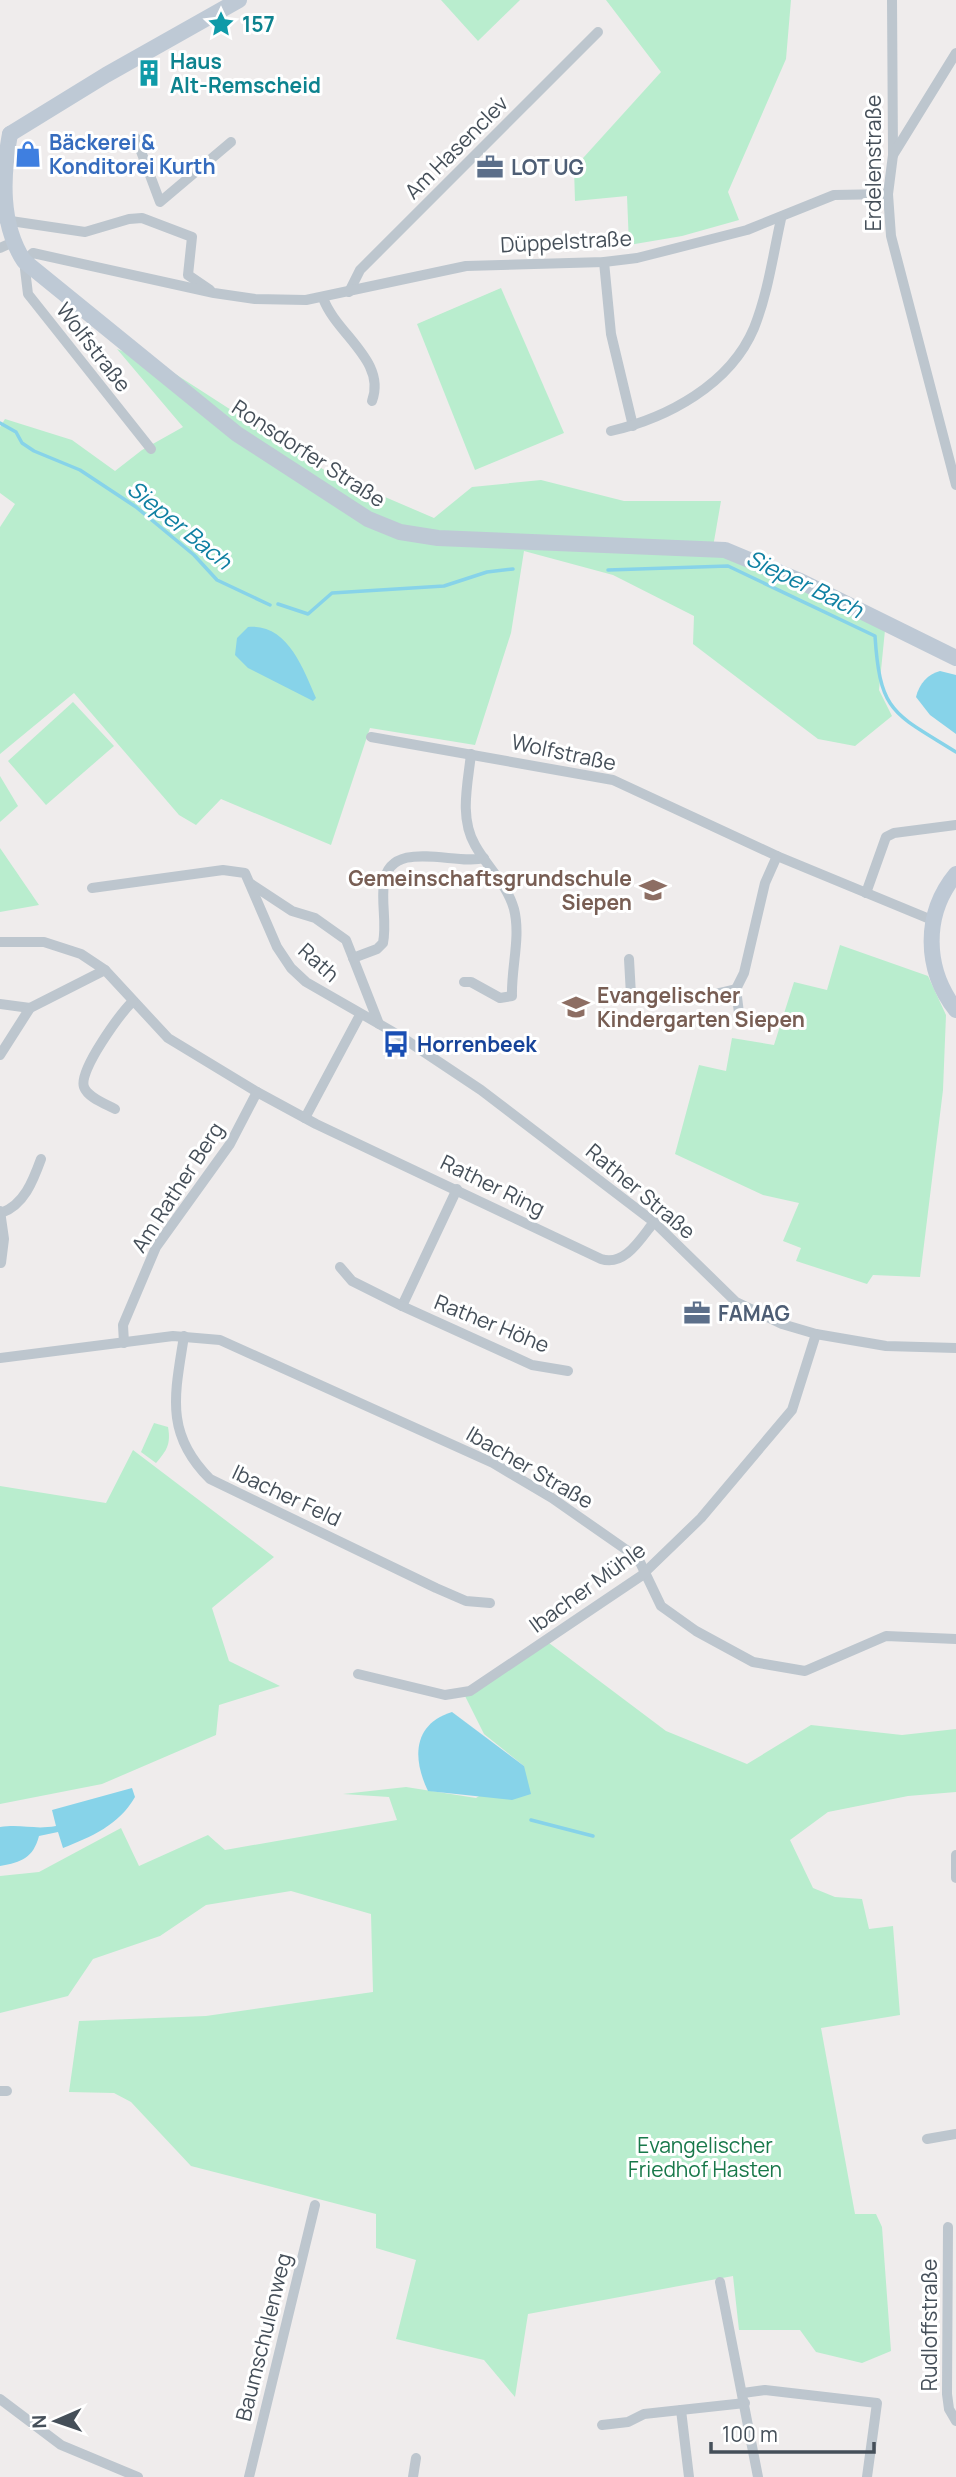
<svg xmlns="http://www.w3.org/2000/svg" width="956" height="2477" viewBox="0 0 956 2477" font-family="Manrope,sans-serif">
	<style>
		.green { fill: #b9edce }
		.water { fill: #87d3e9 }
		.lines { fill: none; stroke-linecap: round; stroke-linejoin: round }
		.stream { stroke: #87d3e9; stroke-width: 3.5 }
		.street { stroke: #bdc6ce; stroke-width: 10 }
		.secondary { stroke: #bec9d5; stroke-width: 16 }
		.labels { text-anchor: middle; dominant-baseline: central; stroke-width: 6; stroke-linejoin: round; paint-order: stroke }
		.culture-label { font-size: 21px; font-weight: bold; fill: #0d838f; stroke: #fff; text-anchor: start }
		.shop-label { font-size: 21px; font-weight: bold; fill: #366cbe; stroke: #fff; text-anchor: start }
		.street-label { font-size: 21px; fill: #454f59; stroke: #fff }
		.service-label { font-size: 21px; font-weight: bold; fill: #4e5e75; stroke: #fff; text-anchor: start }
		.education-label { font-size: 21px; font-weight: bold; fill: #785e54; stroke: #fff; text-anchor: end }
		.transit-label { font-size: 21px; font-weight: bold; fill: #164399; stroke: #fff; text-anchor: start }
		.park-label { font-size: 21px; fill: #18784a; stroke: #fff }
		.water-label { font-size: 23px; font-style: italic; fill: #0f80a2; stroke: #fff }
	</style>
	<rect width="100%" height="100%" fill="#efecec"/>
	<g class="green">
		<polygon points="441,0 520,0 478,41"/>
		<polygon points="606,0 791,0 786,59 728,192 739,220 682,236 629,245 627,196 575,201 574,168 661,72"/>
		<polygon points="501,288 564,433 475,470 417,324"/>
		<polygon points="117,349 166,368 329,473 434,518 472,487 541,480 624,501 721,501 713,547 885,630 879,690 892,716 855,746 818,739 693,644 694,616 613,575 524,551 511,633 475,745 370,728 331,845 221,799 196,825 179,815 74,693 0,754 0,527 15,504 0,493 0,427 5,419 72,440 115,471 142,450 183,427"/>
		<polygon points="73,702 114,746 46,805 8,761"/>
		<polygon points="0,776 18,806 0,822"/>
		<polygon points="0,848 39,905 0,912"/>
		<polygon points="840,945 928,976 946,1015 943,1090 920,1277 873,1275 867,1284 796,1261 801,1248 783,1241 799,1203 763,1195 675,1154 699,1065 726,1071 732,1038 774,1045 794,982 827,990"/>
		<path d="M154 1423 168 1427C171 1444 167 1450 156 1463L141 1452Z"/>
		<polygon points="133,1450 274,1557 212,1608 229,1661 280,1686 219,1705 216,1735 102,1784 0,1804 0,1486 106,1503"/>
		<polygon points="549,1643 666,1731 747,1764 811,1725 902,1735 956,1729 956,1792 908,1796 828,1812 790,1840 813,1888 835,1897 862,1899 869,1929 893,1926 900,2015 821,2028 855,2214 876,2214 882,2227 891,2351 862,2363 816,2352 800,2330 739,2330 733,2276 528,2314 515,2397 484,2360 396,2339 416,2260 376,2248 376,2214 191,2166 131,2102 114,2093 69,2092 79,2021 206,2016 373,1992 371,1914 291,1891 206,1905 160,1936 93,1959 68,1996 0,2013 0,1876 39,1872 121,1828 139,1866 208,1835 225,1850 397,1820 389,1797 343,1794 406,1787 476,1798 524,1766 484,1734 464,1694"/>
	</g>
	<g class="water">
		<path d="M248 627C287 623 303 668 316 698L313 701 248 668 235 655 237 638Z"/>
		<path d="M940 671 956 675V734L930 715 916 697C919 684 928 674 940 671Z"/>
		<path d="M452 1712 524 1766 531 1794 512 1800 428 1791C412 1758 413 1724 452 1712Z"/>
		<path d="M132 1788 135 1797C119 1825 91 1837 63 1848L58 1832 39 1836C33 1858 22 1862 0 1866V1827C23 1824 34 1830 56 1826L52 1810Z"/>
	</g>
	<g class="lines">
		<g class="stream">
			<polyline points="0,423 16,432 22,443 34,451 80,470 136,507 194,555 217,580 270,605"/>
			<path d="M608 570 728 566 875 636C880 714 894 713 956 752"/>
			<polyline points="278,604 308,614 332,593 444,586 487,572 513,569"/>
			<polyline points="531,1820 593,1836"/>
		</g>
		<g class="street">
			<polyline points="892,0 893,155 888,194 891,236 956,485"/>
			<polyline points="136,138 160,202 231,142"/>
			<polyline points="893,155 956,53"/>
			<polyline points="4,220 85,232 129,219 142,218 192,237 188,275 210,290"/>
			<polyline points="0,248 11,243"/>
			<polyline points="604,262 611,334 633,426"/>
			<polyline points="349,292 360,270 598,32"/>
			<path d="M323 298C336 334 387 361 372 401"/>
			<path d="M611 431C667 418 730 385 754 328 768 293 773 255 781 219"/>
			<polyline points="151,449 28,294 24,261 33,253 214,293 255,299 306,300 466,266 604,262 637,258 747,230 834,195 888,194"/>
			<polyline points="371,737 613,780 777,856 932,920"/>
			<polyline points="251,884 292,911 315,918 346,940 379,1024"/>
			<polyline points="92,888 223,870 245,873 277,947 291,968 306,982 400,1036 481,1090 654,1222 736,1302 782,1324 816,1334 886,1346 956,1348"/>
			<polyline points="866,893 886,837 894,833 956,825"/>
			<path d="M0 942H44L81 954 105 970 168 1038 257 1092 316 1124 601 1259C625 1267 641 1238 654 1222"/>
			<path d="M353 958 377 949 383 943C387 923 381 903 384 883 390 837 456 866 484 858"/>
			<polyline points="629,959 631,995 702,997 736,989"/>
			<path d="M464 982H471L500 998 512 996C511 968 521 937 514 909 507 884 487 867 475 845 459 817 468 783 471 754"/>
			<polyline points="0,1004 30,1008"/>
			<polyline points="740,1021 736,989 744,973 765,883 777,856"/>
			<polyline points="0,1055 30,1008 105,970"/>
			<path d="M115 1109C106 1104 88 1098 84 1087 78 1071 120 1014 133 1001"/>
			<polyline points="305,1118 360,1015"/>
			<polyline points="0,1211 4,1239 1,1263"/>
			<path d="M1 1213C24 1205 33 1181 41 1159"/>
			<polyline points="340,1267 352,1281 402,1306 457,1189"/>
			<polyline points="402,1306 532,1365 568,1371"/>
			<path d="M184 1336C175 1394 164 1433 210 1479L436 1588 466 1601 490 1603"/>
			<polyline points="124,1343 123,1325 156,1247 230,1144 257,1092"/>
			<polyline points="0,1358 173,1336 220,1340 493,1463 552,1498 638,1558 661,1606 696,1631 753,1662 805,1671 886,1636 956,1639"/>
			<polyline points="358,1674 445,1695 470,1691 641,1576 701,1518 792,1410 816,1334"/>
			<polyline points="956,1855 956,1878"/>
			<polyline points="0,2091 7,2091"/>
			<polyline points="927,2139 956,2134"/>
			<polyline points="948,2227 947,2394 949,2409 956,2421"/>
			<polyline points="720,2282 758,2477"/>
			<polyline points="743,2393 765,2390 877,2403 867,2477"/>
			<polyline points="0,2399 61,2445 138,2477"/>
			<polyline points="681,2410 689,2477"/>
			<polyline points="602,2425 628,2422 644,2414 745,2403"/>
			<polyline points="249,2477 315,2205"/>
			<polyline points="413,2477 416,2458"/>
		</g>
		<g class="secondary">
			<path d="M10 134C2 177 0 224 24 261L237 434 368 519 400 532 438 538 725 550 800 581 956 658"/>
			<polyline points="10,134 106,75 239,0"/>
			<path d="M956 874C923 914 924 969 956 1010"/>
		</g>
	</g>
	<defs>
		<symbol id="sight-bare" viewBox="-9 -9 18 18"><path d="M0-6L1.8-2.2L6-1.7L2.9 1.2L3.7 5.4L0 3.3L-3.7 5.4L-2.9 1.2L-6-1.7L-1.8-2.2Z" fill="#0f9aa8" stroke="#fff" stroke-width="2.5" paint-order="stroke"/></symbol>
		<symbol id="building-bare" viewBox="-9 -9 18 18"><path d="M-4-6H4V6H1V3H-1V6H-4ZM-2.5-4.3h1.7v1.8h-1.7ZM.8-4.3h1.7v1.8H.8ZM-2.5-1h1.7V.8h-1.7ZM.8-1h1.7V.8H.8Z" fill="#0f9aa8" stroke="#fff" stroke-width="2.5" paint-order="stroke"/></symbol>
		<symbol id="shop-bare" viewBox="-9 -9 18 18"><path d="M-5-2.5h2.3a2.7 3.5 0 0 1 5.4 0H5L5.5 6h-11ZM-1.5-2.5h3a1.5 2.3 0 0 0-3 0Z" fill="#3f7fe0" stroke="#fff" stroke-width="2.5" paint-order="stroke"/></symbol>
		<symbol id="office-bare" viewBox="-9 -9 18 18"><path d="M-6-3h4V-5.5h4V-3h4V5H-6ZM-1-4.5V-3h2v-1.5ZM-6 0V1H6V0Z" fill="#5c6f8a" stroke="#fff" stroke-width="2.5" paint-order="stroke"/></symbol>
		<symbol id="school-bare" viewBox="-9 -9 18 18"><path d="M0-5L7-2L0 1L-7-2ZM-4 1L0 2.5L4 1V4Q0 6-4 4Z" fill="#8d6e63" stroke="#fff" stroke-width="2.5" paint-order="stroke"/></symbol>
		<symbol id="bus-bare" viewBox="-9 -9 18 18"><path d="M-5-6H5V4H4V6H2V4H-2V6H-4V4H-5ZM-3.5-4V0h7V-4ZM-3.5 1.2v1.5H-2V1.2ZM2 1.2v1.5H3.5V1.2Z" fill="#1a4fb4" stroke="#fff" stroke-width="2.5" paint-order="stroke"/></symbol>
	</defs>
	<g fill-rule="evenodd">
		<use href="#sight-bare" x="202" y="5" width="38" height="38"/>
		<use href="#building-bare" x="130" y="54" width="38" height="38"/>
		<use href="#shop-bare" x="9" y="135" width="38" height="38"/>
		<use href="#office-bare" x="471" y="148" width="38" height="38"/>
		<use href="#school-bare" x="634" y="871" width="38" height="38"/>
		<use href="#school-bare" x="557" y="988" width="38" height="38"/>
		<use href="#bus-bare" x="377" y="1025" width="38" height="38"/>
		<use href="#office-bare" x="678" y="1294" width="38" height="38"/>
	</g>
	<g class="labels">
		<g class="culture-label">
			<text x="242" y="24">157</text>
			<text x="170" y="61">Haus<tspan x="170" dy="24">Alt-Remscheid</tspan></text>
		</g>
		<g class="shop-label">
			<text x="49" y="142">Bäckerei &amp;<tspan x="49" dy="24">Konditorei Kurth</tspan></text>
		</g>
		<g class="street-label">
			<text transform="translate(456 147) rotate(-45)">Am Hasenclev</text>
			<text transform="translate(873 163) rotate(-90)">Erdelenstraße</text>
			<text transform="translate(566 241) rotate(-3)">Düppelstraße</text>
			<text transform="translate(94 347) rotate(52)">Wolfstraße</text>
			<text transform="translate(309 453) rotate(33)">Ronsdorfer Straße</text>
			<text transform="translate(564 752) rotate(12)">Wolfstraße</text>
			<text transform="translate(319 962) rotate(42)">Rath</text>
			<text transform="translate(493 1185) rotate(26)">Rather Ring</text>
			<text transform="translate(177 1187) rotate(-57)">Am Rather Berg</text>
			<text transform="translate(641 1191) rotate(40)">Rather Straße</text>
			<text transform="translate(492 1323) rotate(22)">Rather Höhe</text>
			<text transform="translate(530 1467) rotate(30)">Ibacher Straße</text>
			<text transform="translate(287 1495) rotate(25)">Ibacher Feld</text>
			<text transform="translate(587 1587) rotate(-36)">Ibacher Mühle</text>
			<text transform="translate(929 2325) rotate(-90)">Rudloffstraße</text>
			<text transform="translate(263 2337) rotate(-76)">Baumschulenweg</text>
		</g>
		<g class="service-label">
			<text x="511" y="167">LOT UG</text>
			<text x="718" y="1313">FAMAG</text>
		</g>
		<g class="education-label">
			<text x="632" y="878">Gemeinschaftsgrundschule<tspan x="632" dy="24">Siepen</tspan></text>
			<text x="597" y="995" text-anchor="start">Evangelischer<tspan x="597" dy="24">Kindergarten Siepen</tspan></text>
		</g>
		<g class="transit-label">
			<text x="417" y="1044">Horrenbeek</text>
		</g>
		<g class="park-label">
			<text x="705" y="2145">Evangelischer<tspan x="705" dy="24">Friedhof Hasten</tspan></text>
		</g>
		<g class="water-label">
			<text transform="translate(180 524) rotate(39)">Sieper Bach</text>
			<text transform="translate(805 583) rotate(26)">Sieper Bach</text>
		</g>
	</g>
	<g transform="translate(56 2421) rotate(268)" stroke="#ffffff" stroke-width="5" paint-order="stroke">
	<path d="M0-5L12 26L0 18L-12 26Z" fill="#454f59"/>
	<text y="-10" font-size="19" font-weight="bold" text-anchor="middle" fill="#454f59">N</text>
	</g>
	<path d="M711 2442v10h163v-10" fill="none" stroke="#454f59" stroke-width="3.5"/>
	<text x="722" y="2442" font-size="21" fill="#454f59" stroke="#ffffff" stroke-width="5" paint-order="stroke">100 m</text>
</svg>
